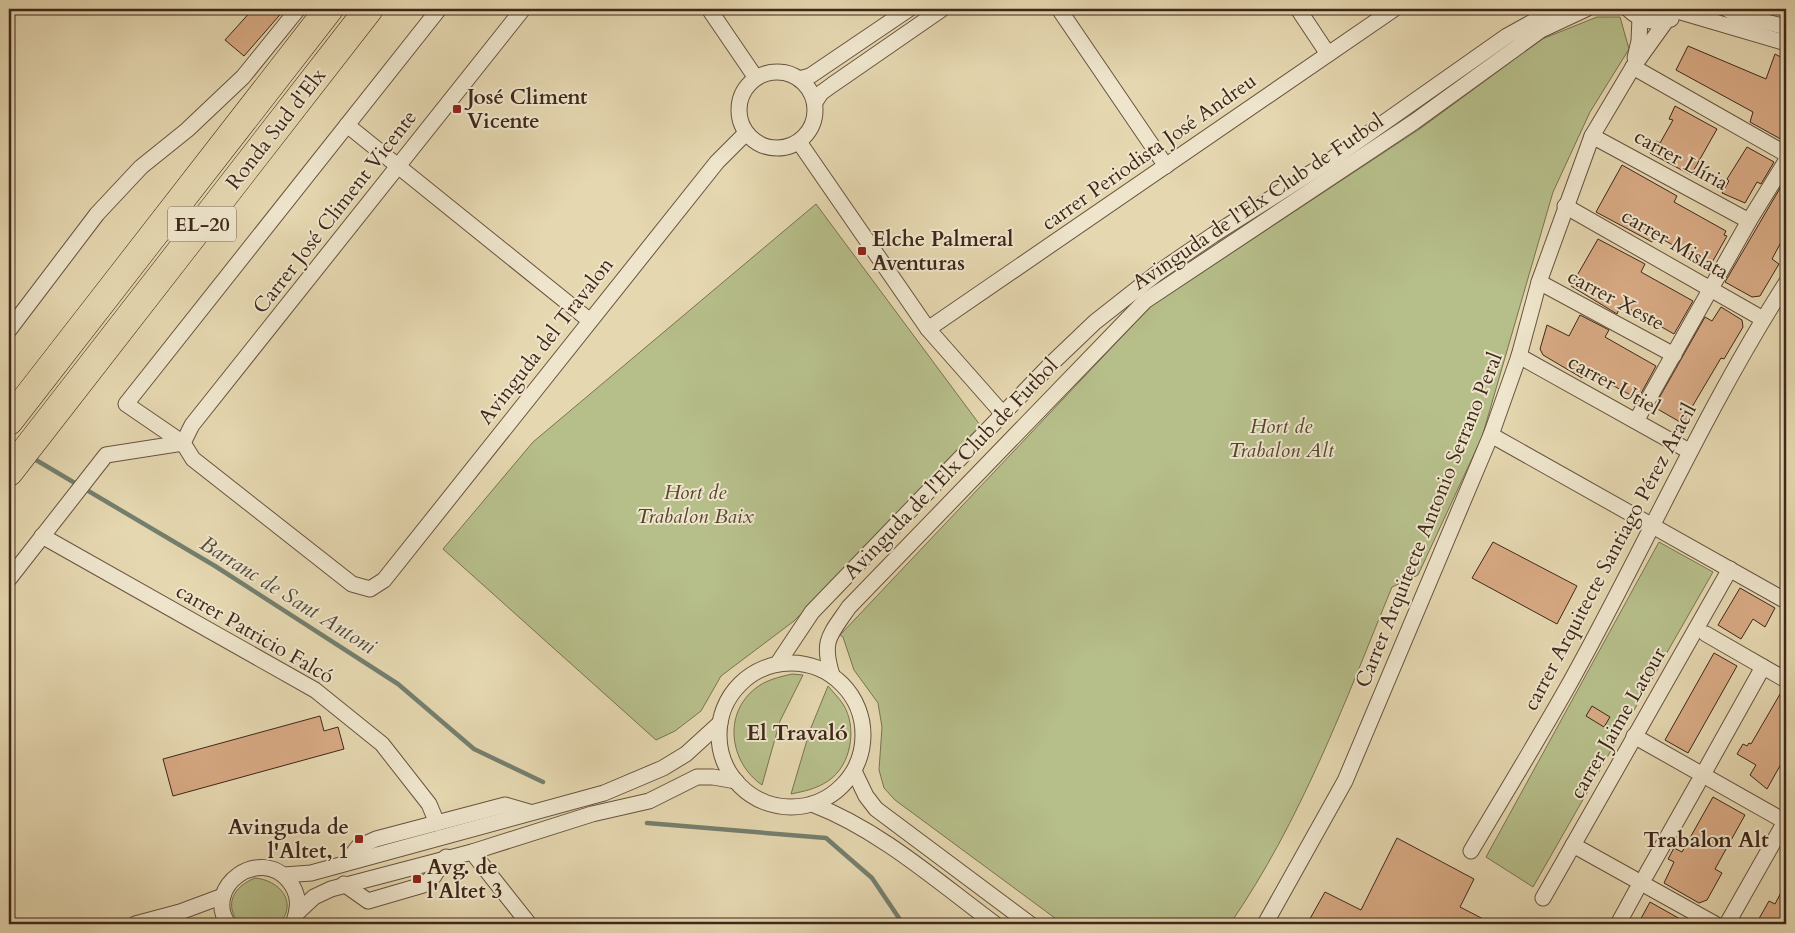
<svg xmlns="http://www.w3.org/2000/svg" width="1795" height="933" viewBox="0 0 1795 933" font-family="Cardo,serif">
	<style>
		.green { fill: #b6be8a; stroke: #7a7252 }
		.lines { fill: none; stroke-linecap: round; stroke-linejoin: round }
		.stream { stroke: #747f6e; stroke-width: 4.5 }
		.building { fill: #d8aa84; stroke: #3f2719 }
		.street-casing { stroke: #68533f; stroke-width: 17 }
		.highway-casing { stroke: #3f2719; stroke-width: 29 }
		.street { stroke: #eee5cc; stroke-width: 15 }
		.highway { stroke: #e5d7b0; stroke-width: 28 }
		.poi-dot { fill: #8f2418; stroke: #eee5cc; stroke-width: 2 }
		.labels { text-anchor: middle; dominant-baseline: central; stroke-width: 4; stroke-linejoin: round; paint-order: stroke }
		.shield { fill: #eee5cc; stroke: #74604f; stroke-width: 1 }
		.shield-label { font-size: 20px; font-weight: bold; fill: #3f2719 }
		.poi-label { font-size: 21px; font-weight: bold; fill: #3f2719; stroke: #eee5cc; text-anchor: start }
		.street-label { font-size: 21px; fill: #3f2719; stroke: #eee5cc }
		.park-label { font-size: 21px; font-style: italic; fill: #574530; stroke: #eee5cc }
		.water-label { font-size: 22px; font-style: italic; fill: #554c3c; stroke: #eee5cc }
		.neighbourhood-label { font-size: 22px; font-weight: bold; fill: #3f2719; stroke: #eee5cc }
	</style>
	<rect width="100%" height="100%" fill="#e5d7b0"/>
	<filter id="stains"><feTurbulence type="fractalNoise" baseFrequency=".004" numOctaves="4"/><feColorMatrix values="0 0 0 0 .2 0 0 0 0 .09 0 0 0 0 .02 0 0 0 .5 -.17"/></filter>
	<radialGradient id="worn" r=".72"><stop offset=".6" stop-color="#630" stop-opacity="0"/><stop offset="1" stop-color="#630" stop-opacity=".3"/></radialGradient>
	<g class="green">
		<path d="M1597 17H1620L1629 49 1590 112 1553 192 1482 437 1418 575 1392 587C1345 702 1301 821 1230 924H1063L895 800 884 788 879 770 882 727 878 703 854 670 843 637 840 635 1151 306 1421 128 1542 39Z"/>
		<polygon points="816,204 983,429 794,621 721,676 701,711 675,731 656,740 443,549 533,442"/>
		<polygon points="1659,542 1713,572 1533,887 1486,857"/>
		<path d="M792 674 803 675 780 721 762 785C730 763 722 714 756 688 766 680 779 677 792 674Z"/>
		<path d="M828 686C833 692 839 698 843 704 858 728 851 766 828 781 816 789 805 791 791 794L810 730Z"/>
		<path d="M255 878C279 880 299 902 279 924H239C224 904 233 887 255 878Z"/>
	</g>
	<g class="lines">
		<g class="stream">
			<polyline points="31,457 215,566 398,684 474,749 543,782"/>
			<polyline points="647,823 826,838 872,878 903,924"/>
		</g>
	</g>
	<g class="building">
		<polygon points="253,9 285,9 244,56 225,40"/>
		<polygon points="1688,46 1766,79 1775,54 1786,60 1786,142 1750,122 1753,112 1676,70"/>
		<polygon points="1675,106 1717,129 1691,175 1650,153 1656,141 1660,143 1673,120 1669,119"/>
		<polygon points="1747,147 1774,162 1761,184 1757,182 1745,203 1722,193 1729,181 1727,179"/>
		<polygon points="1622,165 1677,196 1674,202 1726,231 1724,235 1727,236 1710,266 1655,235 1652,242 1596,212"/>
		<polygon points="1786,178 1786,233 1772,259 1779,264 1760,296 1752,297 1725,282"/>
		<polygon points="1598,239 1645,264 1641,272 1693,301 1674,334 1621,304 1617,314 1571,286"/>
		<polygon points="1721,307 1742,320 1743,327 1724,359 1721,358 1689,412 1694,414 1687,426 1654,407 1705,317 1712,321"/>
		<polygon points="1580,315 1609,330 1605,337 1656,366 1638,399 1586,371 1582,378 1543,355 1540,349 1547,325 1569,336"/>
		<polygon points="1493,542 1577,586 1557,624 1472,578"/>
		<polygon points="1740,588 1775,608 1765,627 1753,619 1741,639 1718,625"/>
		<polygon points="1714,653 1737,666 1688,753 1665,740"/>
		<polygon points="1783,689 1786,689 1786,755 1767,789 1750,775 1756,765 1737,754 1743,744 1747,746 1749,743 1751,744"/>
		<polygon points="1592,706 1610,717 1604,727 1586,716"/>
		<polygon points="320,716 324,731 338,727 344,749 173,796 163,759"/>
		<polygon points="1713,797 1745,815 1715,869 1722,873 1707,900 1699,903 1664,883 1674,862 1668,859 1674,848 1682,852"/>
		<polygon points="1397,838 1474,879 1460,907 1493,924 1307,924 1325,892 1361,910"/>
		<polygon points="1786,883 1786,924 1756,924 1769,901 1775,904"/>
		<polygon points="1650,902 1689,924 1638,924"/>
	</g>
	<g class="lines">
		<defs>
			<g id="street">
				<polyline points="439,9 126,404 183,443 193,459 352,584 370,589 384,580 717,162 746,133"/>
				<polyline points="709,9 756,78"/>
				<polyline points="1059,9 1166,166"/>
				<polyline points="1298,9 1328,54"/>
				<path d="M1628 9C1639 20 1656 25 1671 19"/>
				<polyline points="1727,9 1735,14 1786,27"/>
				<polyline points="1681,12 1786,43"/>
				<polyline points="1635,58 1639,41 1640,18"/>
				<polyline points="1633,67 1786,154"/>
				<circle cx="777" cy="110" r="38"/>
				<polyline points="799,79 810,76 909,9"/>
				<polyline points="815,102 821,93 832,85 942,9"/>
				<polyline points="347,125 589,320"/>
				<polyline points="1592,136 1749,221"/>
				<polyline points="799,142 928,329 1003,414"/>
				<polyline points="1565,206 1763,319"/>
				<polyline points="1539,282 1674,355"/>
				<polyline points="928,329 1394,9"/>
				<polyline points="9,330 97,214 141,167 187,130 243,77 298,9"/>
				<polyline points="1519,356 1689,451"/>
				<polyline points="1636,421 1749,221 1786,161"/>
				<polyline points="1491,435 1786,601"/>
				<polyline points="183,443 192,425 523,9"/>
				<polyline points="42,536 315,690 382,744 429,804 437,823"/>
				<polyline points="9,579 106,455 183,443"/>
				<polyline points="1706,634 1786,680"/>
				<polyline points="778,663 812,612 1051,364 1095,322 1156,274 1213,235 1328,162 1507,36 1556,9"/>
				<circle cx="791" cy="735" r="72"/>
				<path d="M832 675C821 640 830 635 849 607L1145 301 1414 122 1541 30 1586 9"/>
				<polyline points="1634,736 1786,822"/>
				<polyline points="1706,769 1763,667"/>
				<polyline points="854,771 866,796 876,809 1030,924"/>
				<path d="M812 804C880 830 937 881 995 924"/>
				<polyline points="1573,845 1715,924"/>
				<path d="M1471 851C1503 797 1536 743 1567 688 1642 554 1703 413 1786 283"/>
				<polyline points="472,852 529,924"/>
				<polyline points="346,863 358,847 376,839 505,805 529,812"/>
				<polyline points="284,875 311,873 604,793 663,768 686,754 720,723"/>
				<polyline points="1646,875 1698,783"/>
				<polyline points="344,884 368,901 423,885 434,876 446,857"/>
				<polyline points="1543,898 1730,569"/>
				<polyline points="298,912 314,897 331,889 472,852 592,814 649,801 697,777 713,777 736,781"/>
				<polyline points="135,924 180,912 223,896"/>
				<path d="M228 924C203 886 260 846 289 881 300 895 299 908 293 924"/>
				<polyline points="1265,924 1345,781 1491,435 1519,356 1539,282 1592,136 1633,67 1666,21"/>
				<polyline points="1618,924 1636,891"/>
				<polyline points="1727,924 1786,820"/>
			</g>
			<g id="highway">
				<polyline points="9,421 329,9"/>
				<polyline points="9,472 369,9"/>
			</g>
		</defs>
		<use href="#street" class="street-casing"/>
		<use href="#highway" class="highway-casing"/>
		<use href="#street" class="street"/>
		<use href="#highway" class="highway"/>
	</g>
	<g class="poi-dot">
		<rect x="452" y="104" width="10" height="10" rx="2.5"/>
		<rect x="857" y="246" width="10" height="10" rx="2.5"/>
		<rect x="354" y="834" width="10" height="10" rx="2.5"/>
		<rect x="412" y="874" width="10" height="10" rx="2.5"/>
	</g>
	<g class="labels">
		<rect class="shield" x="168" y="206.5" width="68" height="35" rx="4"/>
		<g class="shield-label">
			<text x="202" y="224">EL-20</text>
		</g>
		<g class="poi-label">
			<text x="467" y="97">José Climent<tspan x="467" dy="24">Vicente</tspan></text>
			<text x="872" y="239">Elche Palmeral<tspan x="872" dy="24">Aventuras</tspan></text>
			<text x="349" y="827" text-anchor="end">Avinguda de<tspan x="349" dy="24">l'Altet, 1</tspan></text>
			<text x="427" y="867">Avg. de<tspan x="427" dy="24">l'Altet 3</tspan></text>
		</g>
		<g class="street-label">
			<text transform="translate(276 129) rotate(-52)">Ronda Sud d'Elx</text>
			<text transform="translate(1149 152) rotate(-35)">carrer Periodista José Andreu</text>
			<text transform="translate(1681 160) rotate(29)">carrer Llíria</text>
			<text transform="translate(1258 202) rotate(-34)">Avinguda de l'Elx Club de Futbol</text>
			<text transform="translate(335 212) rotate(-52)">Carrer José Climent Vicente</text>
			<text transform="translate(1675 244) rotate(30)">carrer Mislata</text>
			<text transform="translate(1616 300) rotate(28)">carrer Xeste</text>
			<text transform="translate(546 341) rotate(-52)">Avinguda del Travalon</text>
			<text transform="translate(1614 385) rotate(29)">carrer Utiel</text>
			<text transform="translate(951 469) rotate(-46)">Avinguda de l'Elx Club de Futbol</text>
			<text transform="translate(1429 520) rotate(-68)">Carrer Arquitecte Antonio Serrano Peral</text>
			<text transform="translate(1610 557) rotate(-62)">carrer Arquitecte Santiago Pérez Aracil</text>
			<text transform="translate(255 634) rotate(30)">carrer Patricio Falcó</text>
			<text transform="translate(1618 723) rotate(-60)">carrer Jaime Latour</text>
		</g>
		<g class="park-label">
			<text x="1281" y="426">Hort de<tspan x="1281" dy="24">Trabalon Alt</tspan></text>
			<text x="695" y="492">Hort de<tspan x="695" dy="24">Trabalon Baix</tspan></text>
		</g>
		<g class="water-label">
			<text transform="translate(288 595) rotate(32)">Barranc de Sant Antoni</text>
		</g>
		<g class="neighbourhood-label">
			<text x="797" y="733">El Travaló</text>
			<text x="1706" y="840">Trabalon Alt</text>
		</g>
	</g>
	<rect width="1795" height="933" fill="none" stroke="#e5d7b0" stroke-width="30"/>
	<rect x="10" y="10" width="1775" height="913" fill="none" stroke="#3f2719" stroke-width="2.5"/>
	<rect x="15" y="15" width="1765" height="903" fill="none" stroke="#3f2719"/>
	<rect width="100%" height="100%" filter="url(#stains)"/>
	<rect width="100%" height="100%" fill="url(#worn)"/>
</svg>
